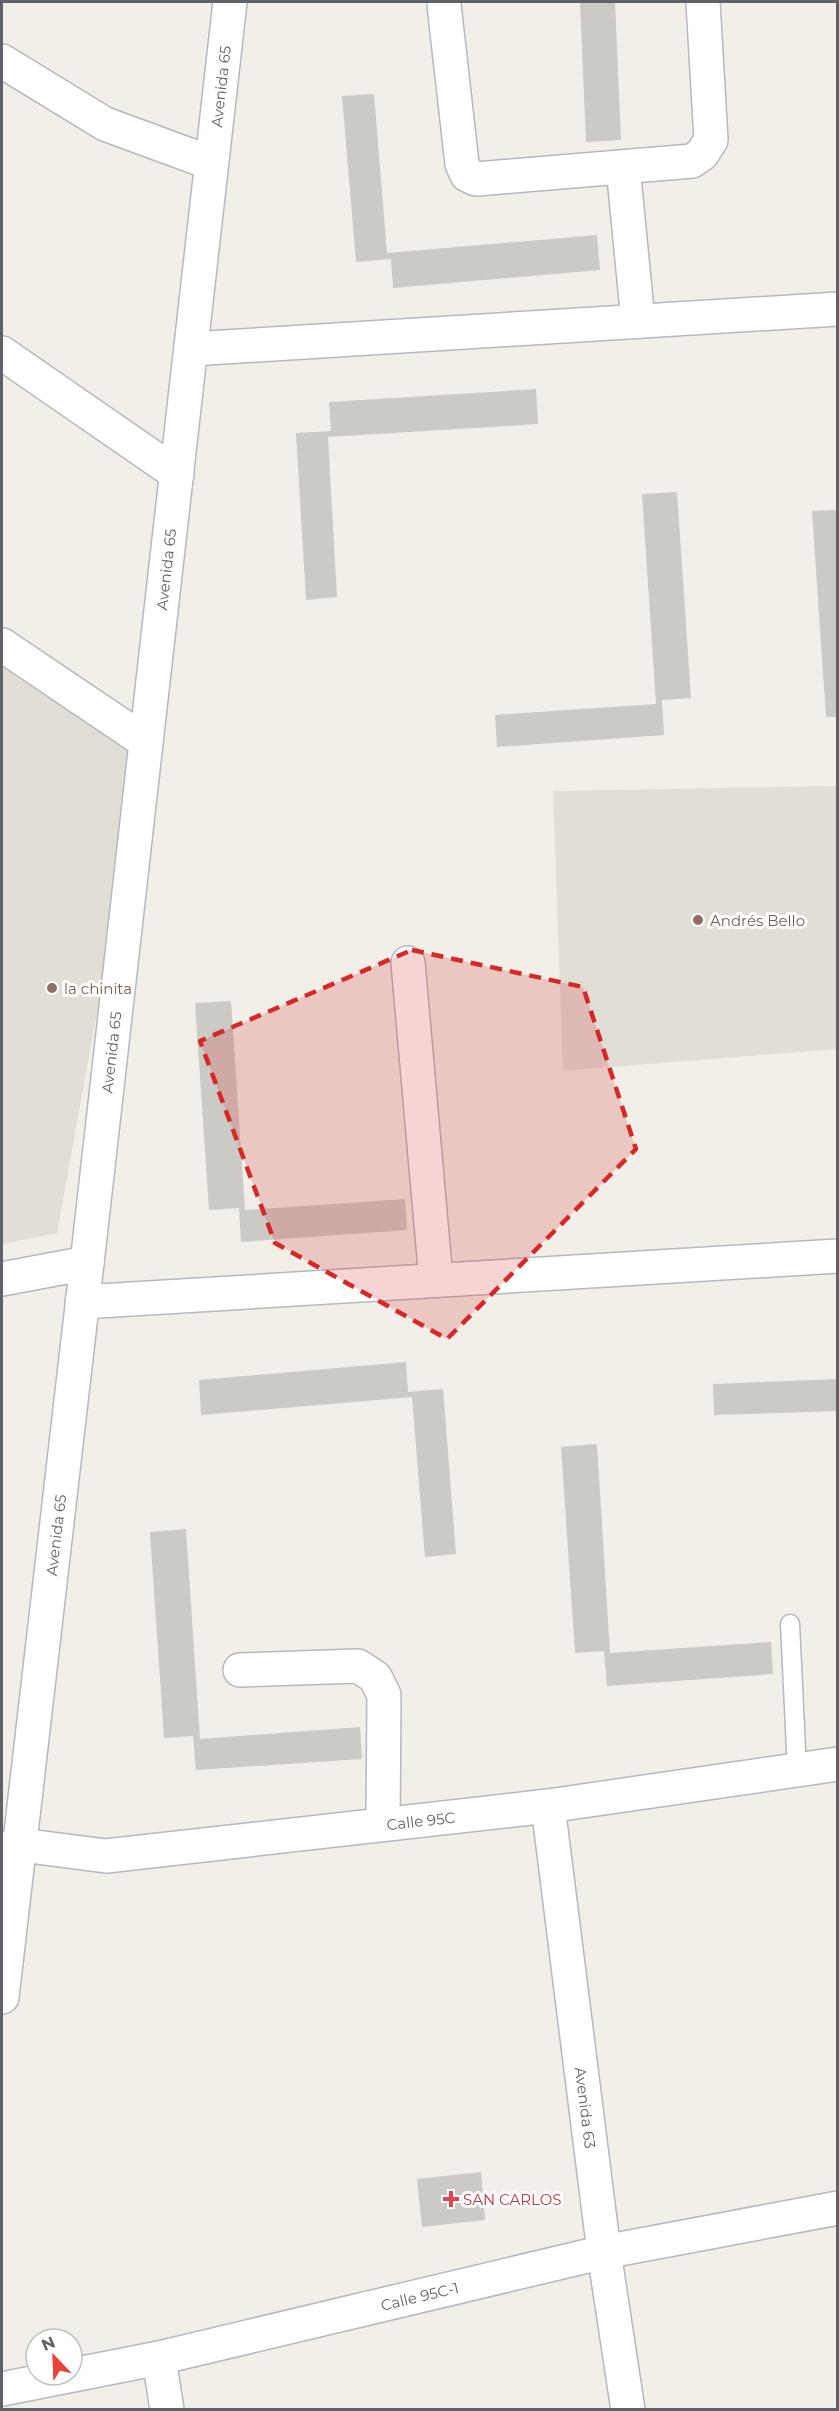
<svg xmlns="http://www.w3.org/2000/svg" width="839" height="2411" viewBox="0 0 839 2411" font-family="Montserrat,sans-serif">
	<style>
		.education { fill: #e1ded6 }
		.building { fill: #cccac5 }
		.lines { fill: none; stroke-linecap: round; stroke-linejoin: round }
		.lane-casing { stroke: #b5b8bc; stroke-width: 21 }
		.street-casing { stroke: #b5b8bc; stroke-width: 36 }
		.lane { stroke: #fff; stroke-width: 18 }
		.street { stroke: #fff; stroke-width: 33 }
		.marked { fill: #d62828; fill-opacity: 0.2; stroke: #d62828; stroke-width: 4.5; stroke-dasharray: 12 8; stroke-linejoin: round }
		.education-dot { fill: #8d6e63; stroke: #fff; stroke-width: 2 }
		.health-dot { fill: #e0444e; stroke: #fff; stroke-width: 2 }
		.labels { text-anchor: middle; dominant-baseline: central; stroke-width: 6; stroke-linejoin: round; paint-order: stroke }
		.street-label { font-size: 15px; fill: #5f6368; stroke: #fff }
		.education-label { font-size: 15px; fill: #785e54; stroke: #fff; text-anchor: start }
		.health-label { font-size: 15px; fill: #be3a42; stroke: #fff; text-anchor: start }
	</style>
	<rect width="100%" height="100%" fill="#f1efe8"/>
	<g class="education">
		<polygon points="2,645 146,742 57,1233 2,1244"/>
		<polygon points="837,786 837,1049 563,1071 553,791"/>
	</g>
	<g class="building">
		<polygon points="580,2 615,2 621,140 586,142"/>
		<polygon points="374,94 387,253 597,235 600,270 393,288 391,259 356,262 342,96"/>
		<polygon points="536,389 538,424 328,437 337,597 306,600 296,433 331,431 329,402"/>
		<polygon points="677,492 691,698 662,700 664,735 497,747 495,715 656,704 642,494"/>
		<polygon points="838,510 838,717 826,717 812,511"/>
		<polygon points="231,1001 245,1210 405,1199 407,1230 241,1242 239,1208 209,1210 195,1003"/>
		<polygon points="406,1362 408,1392 443,1389 456,1554 425,1557 412,1397 201,1415 199,1380"/>
		<polygon points="838,1379 838,1411 714,1415 713,1384"/>
		<polygon points="597,1444 610,1653 771,1642 773,1674 607,1686 604,1651 575,1653 561,1447"/>
		<polygon points="186,1529 200,1739 360,1727 362,1759 196,1770 193,1736 164,1738 150,1532"/>
		<polygon points="481,2172 485,2220 422,2227 417,2179"/>
	</g>
	<g class="lines">
		<defs>
			<polyline id="lane" points="790,1624 797,1770"/>
			<g id="street">
				<polyline points="444,5 462,164 467,175 476,179 692,161 702,154 711,140 703,2"/>
				<polyline points="2,61 105,124 211,163"/>
				<polyline points="623,167 638,321"/>
				<polyline points="191,349 838,309"/>
				<polyline points="2,353 177,474"/>
				<polyline points="2,645 146,742"/>
				<polyline points="408,963 436,1280"/>
				<polyline points="2,1279 87,1263"/>
				<polyline points="82,1302 838,1256"/>
				<polyline points="240,1670 358,1666 375,1677 384,1695 383,1824"/>
				<path id="s1" d="M548 1806 604 2252 628 2410"/>
				<path id="s2" d="M2 1849 21 1845 106 1856 548 1806 838 1764"/>
				<path id="s3" d="M2 1997 87 1263 230 2"/>
				<polyline points="159,2358 167,2410"/>
				<path id="s4" d="M2 2389 159 2358 604 2252 838 2208"/>
			</g>
		</defs>
		<use href="#lane" class="lane-casing"/>
		<use href="#street" class="street-casing"/>
		<use href="#lane" class="lane"/>
		<use href="#street" class="street"/>
	</g>
	<path class="marked" d="M412 950 583 987 636 1149 447 1339 275 1243 200 1041Z"/>
	<g class="education-dot">
		<circle cx="698" cy="920" r="6"/>
		<circle cx="52" cy="988" r="6"/>
	</g>
	<path class="health-dot" d="M448 2190h6v6h6v6h-6v6h-6v-6h-6v-6h6z"/>
	<g class="labels">
		<g class="street-label">
			<text stroke="none"><textPath href="#s3" startOffset="1923">Avenida 65</textPath></text>
			<text stroke="none"><textPath href="#s3" startOffset="1437">Avenida 65</textPath></text>
			<text stroke="none"><textPath href="#s3" startOffset="951">Avenida 65</textPath></text>
			<text stroke="none"><textPath href="#s3" startOffset="465">Avenida 65</textPath></text>
			<text stroke="none"><textPath href="#s2" startOffset="422">Calle 95C</textPath></text>
			<text stroke="none"><textPath href="#s1" startOffset="304">Avenida 63</textPath></text>
			<text stroke="none"><textPath href="#s4" startOffset="428">Calle 95C-1</textPath></text>
		</g>
		<g class="education-label">
			<text x="710" y="920">Andrés Bello</text>
			<text x="64" y="988">la chinita</text>
		</g>
		<g class="health-label">
			<text x="463" y="2199">SAN CARLOS</text>
		</g>
	</g>
	<rect width="839" height="2411" fill="none" stroke="#5f6368" stroke-width="6"/>
	<g transform="translate(54 2357) rotate(337)"><circle r="28" fill="#ffffff" stroke="#bfc1c3" stroke-width="1.5"/>
	<path d="M0-4.5L10 22L0 15L-10 22Z" fill="#ea4335"/>
	<text y="-9" font-size="16" font-weight="bold" text-anchor="middle" fill="#5f6368">N</text>
	</g>
</svg>
